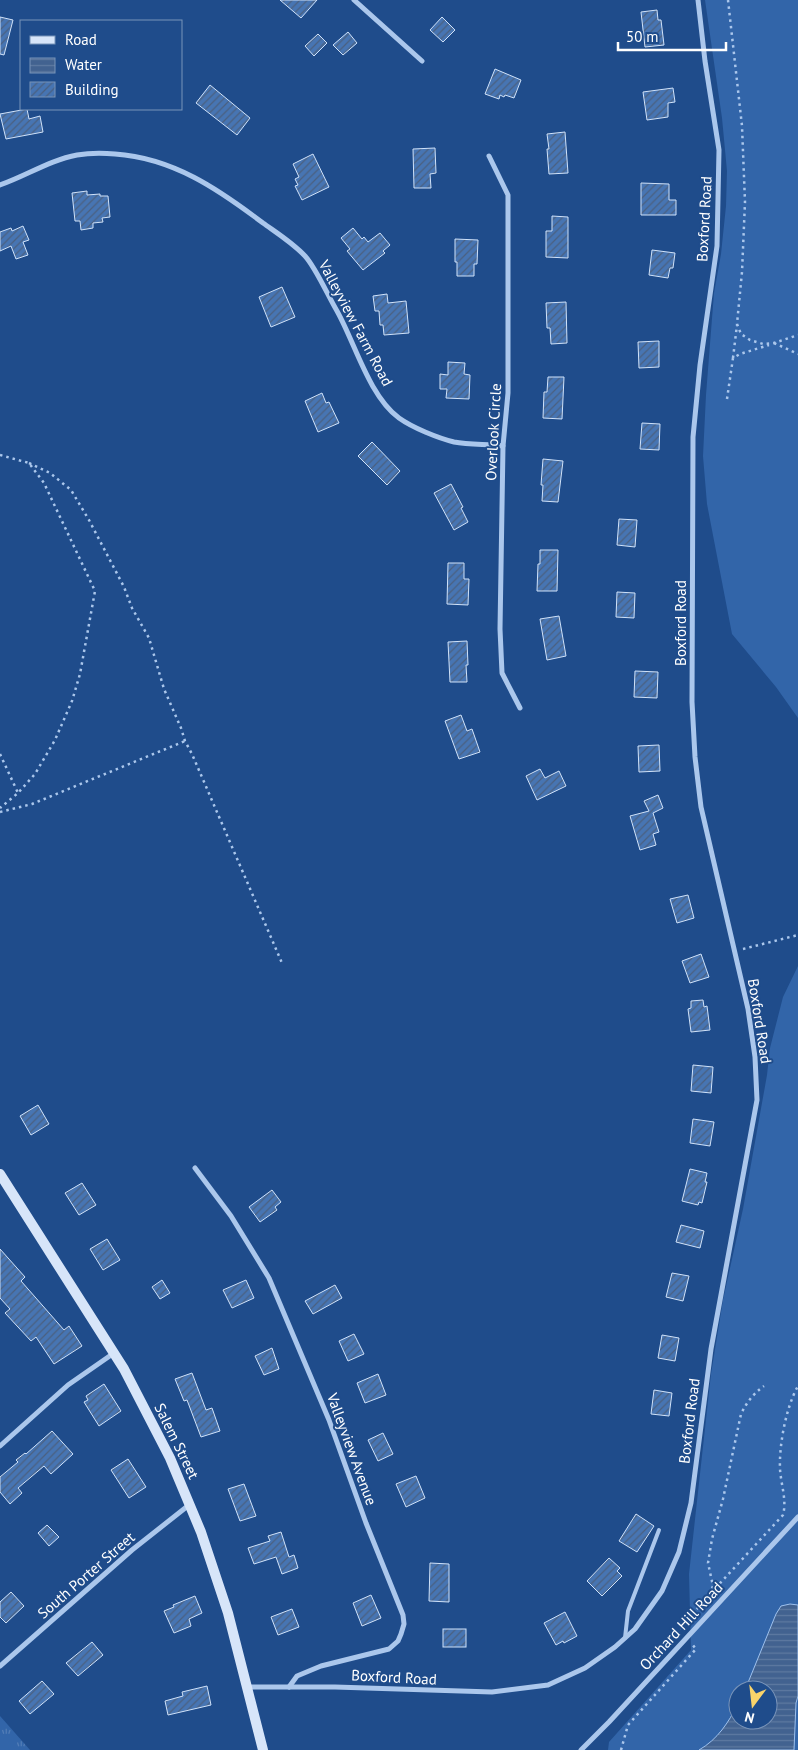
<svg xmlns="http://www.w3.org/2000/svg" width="798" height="1750" viewBox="0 0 798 1750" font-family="'PT Sans',sans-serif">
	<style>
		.grass { fill: #3265a9; fill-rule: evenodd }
		.park { fill: url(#park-tufts) }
		.water { fill: url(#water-rules); stroke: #9ec1ed }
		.building { fill: url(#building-hatch); stroke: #d0e2f9 }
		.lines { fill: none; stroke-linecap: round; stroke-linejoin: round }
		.path { stroke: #abc7ec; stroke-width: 2.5; stroke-dasharray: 2.5 4; stroke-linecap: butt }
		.lane { stroke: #abc7ec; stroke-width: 4 }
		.street { stroke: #abc7ec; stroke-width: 5 }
		.secondary { stroke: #d7e5f9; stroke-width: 10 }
		.labels { text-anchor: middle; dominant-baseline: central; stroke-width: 4; stroke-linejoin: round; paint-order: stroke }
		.street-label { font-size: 15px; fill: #fff; stroke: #1f4c8b }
	</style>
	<defs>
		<pattern id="park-tufts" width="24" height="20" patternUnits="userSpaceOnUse" patternTransform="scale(1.25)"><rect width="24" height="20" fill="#3265a9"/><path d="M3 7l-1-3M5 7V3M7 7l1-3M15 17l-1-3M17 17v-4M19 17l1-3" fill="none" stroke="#517cb6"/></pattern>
		<pattern id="water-rules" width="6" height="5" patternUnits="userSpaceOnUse" patternTransform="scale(1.25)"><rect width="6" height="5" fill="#426290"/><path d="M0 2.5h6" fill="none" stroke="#5e7aa1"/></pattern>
		<pattern id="building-hatch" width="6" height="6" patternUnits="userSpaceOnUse" patternTransform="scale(1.25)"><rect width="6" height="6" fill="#4775b3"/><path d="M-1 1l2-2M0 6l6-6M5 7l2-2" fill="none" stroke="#4a6080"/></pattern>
	</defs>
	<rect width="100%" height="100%" fill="#1f4c8b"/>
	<g class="grass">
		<polygon points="705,0 798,0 798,718 776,687 732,634 707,504 703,456 706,395 714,293 721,254 726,206 727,171 722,118"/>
		<path d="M798 966V1750H608L609 1742 691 1650 689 1574 711 1374 723 1300 743 1209 767 1075 770 1048 783 997ZM738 1690H768V1720H738Z"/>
	</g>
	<polygon class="park" points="0,1716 30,1750 0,1750"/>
	<path class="water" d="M790 1604 798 1605V1696L796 1703 794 1750H699C718 1739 728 1723 738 1704V1720H768V1690H745L776 1614 781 1606Z"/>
	<g class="building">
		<polygon points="280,0 317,0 301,18"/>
		<polygon points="657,10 658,20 661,20 664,45 645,47 641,12"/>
		<polygon points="0,17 13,20 4,55 0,54"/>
		<polygon points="442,17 455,30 443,42 430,30"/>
		<polygon points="348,32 357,43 343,55 333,45"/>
		<polygon points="318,34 327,43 314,56 305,46"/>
		<polygon points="495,69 521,80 514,98 505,95 504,97 500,95 499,99 485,94"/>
		<polygon points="210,85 250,118 237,135 196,103"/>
		<polygon points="673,88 675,102 668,103 668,117 647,120 643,92"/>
		<polygon points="27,109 29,119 40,116 43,132 6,139 0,114"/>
		<polygon points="565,132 568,173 549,174 547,149 549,149 547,134"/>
		<polygon points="435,148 436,173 430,174 431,188 414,188 413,149"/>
		<polygon points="313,154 329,187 302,200 295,186 298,185 295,179 299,177 293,164"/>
		<polygon points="641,183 669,184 669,200 676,200 676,215 641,215"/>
		<polygon points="87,191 87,195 100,194 100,196 108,196 110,217 102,218 103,222 93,223 93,228 81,230 80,221 75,221 72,193"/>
		<polygon points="552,216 568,217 568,258 546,257 546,231 552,231"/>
		<polygon points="23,226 29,240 23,242 28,255 16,259 11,246 0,251 0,232 11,228 12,231"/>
		<polygon points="353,228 362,239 364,237 368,242 380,233 390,245 383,251 385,253 363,270 347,251 350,249 341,238"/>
		<polygon points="455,239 478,240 477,264 474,264 474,276 457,276 457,262 455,262"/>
		<polygon points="652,250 675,253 673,268 670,268 668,278 649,275"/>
		<polygon points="282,287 295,317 271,327 259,297"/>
		<polygon points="387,294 388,303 406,301 409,333 384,335 383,325 380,325 379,311 375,311 373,296"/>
		<polygon points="566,302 567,343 551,344 550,328 547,328 546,303"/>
		<polygon points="659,341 659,367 639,368 638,342"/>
		<polygon points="448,362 465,363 464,374 470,375 469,399 446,398 447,389 440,389 440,374 448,375"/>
		<polygon points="548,377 564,377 562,419 543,418 544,392 547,392"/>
		<polygon points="322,393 326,403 329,402 339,423 318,432 305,401"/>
		<polygon points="642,423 660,424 659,450 640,449"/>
		<polygon points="372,442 400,471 387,485 358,456"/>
		<polygon points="543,459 563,461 558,502 542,501 543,485 541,485"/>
		<polygon points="451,484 463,507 461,508 468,522 454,530 434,493"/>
		<polygon points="619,519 637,520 635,547 617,545"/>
		<polygon points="540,550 558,550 557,591 537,591 538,564 540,564"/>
		<polygon points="448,563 464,563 464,579 469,579 468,605 447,604"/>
		<polygon points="617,592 635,593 634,618 616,617"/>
		<polygon points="559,616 566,656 547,660 540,619"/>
		<polygon points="467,641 468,665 466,665 467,682 450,682 448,642"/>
		<polygon points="635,671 658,672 657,698 634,697"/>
		<polygon points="461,715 467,731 472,729 480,752 459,759 445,721"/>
		<polygon points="659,745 660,771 639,772 638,746"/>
		<polygon points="540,769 545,778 559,771 566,786 537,800 526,776"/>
		<polygon points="658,795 663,808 653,813 659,832 653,834 656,845 640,850 630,816 649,811 644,801"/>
		<polygon points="688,895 694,918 677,923 670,899"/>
		<polygon points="701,954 709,977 690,983 682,961"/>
		<polygon points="703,1000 704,1007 707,1006 710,1030 691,1032 688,1009 691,1008 691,1001"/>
		<polygon points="693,1065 713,1067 711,1093 691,1091"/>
		<polygon points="38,1105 49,1124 31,1135 20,1116"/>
		<polygon points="693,1119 714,1122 710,1146 690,1143"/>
		<polygon points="690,1169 707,1173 705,1182 707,1182 702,1203 699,1202 698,1205 682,1201"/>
		<polygon points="82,1183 96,1205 79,1215 65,1193"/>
		<polygon points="272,1190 281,1202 275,1207 277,1210 260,1222 249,1207"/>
		<polygon points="681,1225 704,1231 700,1248 676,1242"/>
		<polygon points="107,1239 120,1260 103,1270 90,1249"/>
		<polygon points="0,1249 25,1277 21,1281 64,1330 69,1326 82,1346 54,1364 36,1337 31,1341 5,1313 10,1309 0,1298"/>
		<polygon points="672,1273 689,1276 683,1301 666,1297"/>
		<polygon points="162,1280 170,1293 160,1299 152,1287"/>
		<polygon points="246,1280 254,1298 232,1308 223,1290"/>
		<polygon points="335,1285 342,1298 313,1314 305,1301"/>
		<polygon points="354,1334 364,1354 348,1361 339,1341"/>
		<polygon points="662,1335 679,1338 675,1361 658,1358"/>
		<polygon points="272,1348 279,1369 264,1375 255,1356"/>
		<polygon points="192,1373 206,1410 212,1408 220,1431 201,1437 187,1400 184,1401 175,1379"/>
		<polygon points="378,1374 386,1395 365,1403 357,1383"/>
		<polygon points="104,1384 121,1411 99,1426 84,1402 88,1400 86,1396"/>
		<polygon points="654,1390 672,1393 669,1416 651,1414"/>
		<polygon points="52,1431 73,1454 51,1474 44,1466 18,1488 22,1493 10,1504 0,1492 0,1477 18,1462 16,1460 25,1453 26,1454"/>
		<polygon points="383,1433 393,1454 378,1461 368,1440"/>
		<polygon points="128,1459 146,1487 129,1498 111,1470"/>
		<polygon points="416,1476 425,1498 406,1507 396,1484"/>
		<polygon points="244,1484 256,1516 240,1521 228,1489"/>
		<polygon points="636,1514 654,1526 637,1552 619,1541"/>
		<polygon points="47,1525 59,1537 49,1546 38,1533"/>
		<polygon points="281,1532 289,1557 294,1555 298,1568 282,1574 276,1557 254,1564 248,1548 270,1541 268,1536"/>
		<polygon points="609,1558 620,1568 617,1571 622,1576 602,1596 587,1581"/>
		<polygon points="430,1563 449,1564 449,1602 429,1601"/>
		<polygon points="11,1592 24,1606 6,1623 0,1617 0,1602"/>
		<polygon points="371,1595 381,1618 362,1626 353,1603"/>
		<polygon points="195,1596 202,1613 189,1619 191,1626 174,1633 164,1611 174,1607 173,1605"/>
		<polygon points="292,1609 299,1627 278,1635 271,1617"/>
		<polygon points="565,1612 577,1636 564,1643 563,1641 556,1645 544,1623"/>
		<rect x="443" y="1629" width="23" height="18"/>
		<polygon points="92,1642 103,1655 78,1676 66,1663"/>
		<polygon points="42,1681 54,1694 30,1714 19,1701"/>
		<polygon points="207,1686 211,1705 168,1715 165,1701 183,1696 182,1692"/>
	</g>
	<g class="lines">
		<g class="path">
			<polyline points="728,0 742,126 745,202 742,272 737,324 741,334 750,340 763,344 774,343 798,335"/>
			<polyline points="774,343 798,354"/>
			<polyline points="733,358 737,325"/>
			<polyline points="727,399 733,358 740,354 769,345"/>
			<polyline points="0,455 29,463 44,483 95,591 80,674 72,701 55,740 35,774 18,793 0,808"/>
			<polyline points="29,463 50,473 71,490 89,520 124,587 132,608 149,638 164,689 181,728 185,741 192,754 282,963"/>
			<polyline points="0,754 18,793"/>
			<polyline points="0,812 32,804 185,741"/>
			<polyline points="743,949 798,935"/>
			<path d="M711 1593 783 1515C787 1500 781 1485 780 1469 779 1445 786 1407 798 1386"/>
			<path d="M682 1629 681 1627 710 1594 713 1586 708 1563 712 1539 723 1499 741 1414C747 1402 753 1394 764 1386"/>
			<polyline points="621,1750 628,1725 696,1649 692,1644"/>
		</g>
		<polyline class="lane" points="625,1638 628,1611 659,1530"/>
		<g class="street">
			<polyline points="354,0 422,61"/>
			<polyline points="489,156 508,195 508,393 503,446 500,629 502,673 520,708"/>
			<path d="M0 185C26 176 50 160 77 155 89 153 103 153 115 154 173 158 218 189 263 223 277 233 293 243 305 256 316 268 328 296 337 311 355 343 369 396 399 418 413 428 438 438 454 442 470 445 488 444 503 446"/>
			<polyline points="195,1168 231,1216 269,1278 329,1420 366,1523 403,1615 404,1624 401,1634 398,1641 389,1649 321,1666 297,1676 289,1687"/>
			<polyline points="0,1446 68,1385 114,1353"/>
			<polyline points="0,1666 132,1550 189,1505"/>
			<polyline points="247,1687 335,1687 492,1692 548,1685 585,1668 615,1647 635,1629 662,1591 679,1552 691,1503 711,1349 757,1100 755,1057 748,1009 701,807 695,757 692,702 693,437 700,365 717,246 719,150 705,61 698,0"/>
			<polyline points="581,1750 609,1722 798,1517"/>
		</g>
		<polyline class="secondary" points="0,1174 124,1369 170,1458 201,1532 228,1613 263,1750"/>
	</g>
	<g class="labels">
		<g class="street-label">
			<text transform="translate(704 219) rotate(-87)">Boxford Road</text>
			<text transform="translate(356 323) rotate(62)">Valleyview Farm Road</text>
			<text transform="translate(493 432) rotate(-87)">Overlook Circle</text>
			<text transform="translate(680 623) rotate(-90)">Boxford Road</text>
			<text transform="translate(760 1021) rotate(81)">Boxford Road</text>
			<text transform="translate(689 1421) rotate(-83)">Boxford Road</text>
			<text transform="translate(177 1441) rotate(64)">Salem Street</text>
			<text transform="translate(352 1449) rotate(70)">Valleyview Avenue</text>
			<text transform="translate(86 1575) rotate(-41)">South Porter Street</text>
			<text transform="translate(681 1626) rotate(-47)">Orchard Hill Road</text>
			<text transform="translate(394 1677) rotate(3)">Boxford Road</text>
		</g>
	</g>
	<rect x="20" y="20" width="162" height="90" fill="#1f4c8b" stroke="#7994b9"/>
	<rect x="30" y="36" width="25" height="8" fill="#d7e5f9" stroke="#7994b9"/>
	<text x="65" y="45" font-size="15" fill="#ffffff">Road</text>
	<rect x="30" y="58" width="25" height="15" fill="url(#water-rules)" stroke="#7994b9"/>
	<text x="65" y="70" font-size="15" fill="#ffffff">Water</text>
	<rect x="30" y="82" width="25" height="15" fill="url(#building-hatch)" stroke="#7994b9"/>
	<text x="65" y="95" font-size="15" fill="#ffffff">Building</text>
	<g transform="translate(753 1705) rotate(195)"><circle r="24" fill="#1f4c8b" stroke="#7994b9"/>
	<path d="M0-4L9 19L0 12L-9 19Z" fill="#fad46a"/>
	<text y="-8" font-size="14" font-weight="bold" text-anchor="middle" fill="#ffffff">N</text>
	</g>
	<path d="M618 42v8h108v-8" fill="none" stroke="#ffffff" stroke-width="2.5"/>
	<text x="626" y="42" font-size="15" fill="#ffffff" stroke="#1f4c8b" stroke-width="4" paint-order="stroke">50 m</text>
</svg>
